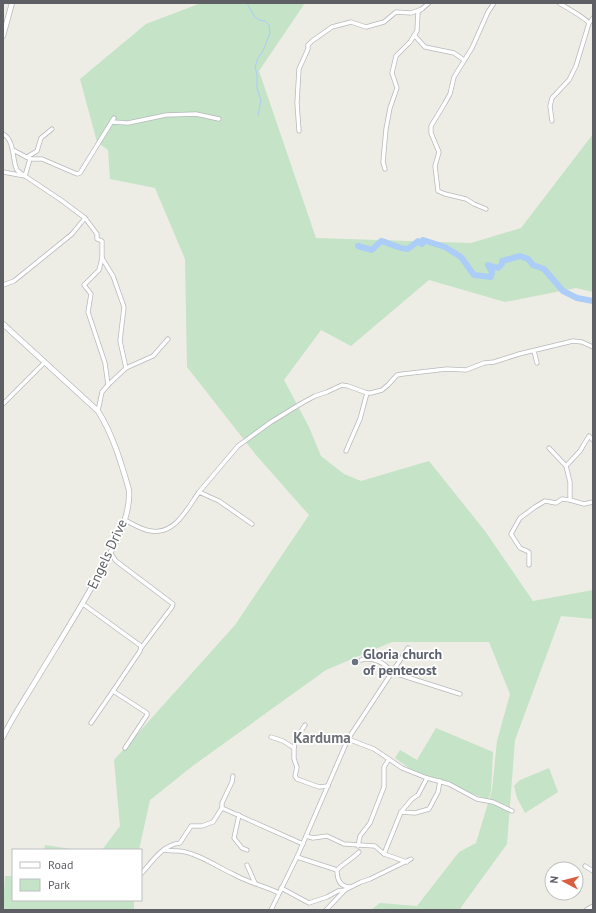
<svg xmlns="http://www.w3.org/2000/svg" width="596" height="913" viewBox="0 0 596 913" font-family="'PT Sans',sans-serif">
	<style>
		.green { fill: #c4e3c7 }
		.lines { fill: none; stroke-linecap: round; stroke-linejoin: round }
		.stream { stroke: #abcdf7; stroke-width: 1 }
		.river { stroke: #abcdf7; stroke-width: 6 }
		.minor-casing { stroke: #b7b9bd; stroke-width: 5 }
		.tertiary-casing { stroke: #b7b9bd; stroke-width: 6 }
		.minor { stroke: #fff; stroke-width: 3.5 }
		.tertiary { stroke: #fff; stroke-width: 4.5 }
		.worship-dot { fill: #6b7280; stroke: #fff; stroke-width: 1.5 }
		.labels { text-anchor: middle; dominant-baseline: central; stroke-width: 3.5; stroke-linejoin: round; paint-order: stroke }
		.street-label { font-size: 14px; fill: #5d5f64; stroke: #fff }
		.worship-label { font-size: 14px; font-weight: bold; fill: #5b616d; stroke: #fff; text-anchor: start }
		.neighbourhood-label { font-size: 15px; font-weight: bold; fill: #6e7176; stroke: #fff }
	</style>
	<rect width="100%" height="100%" fill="#eeede5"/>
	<g class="green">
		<polygon points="201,3 305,3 259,71 316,238 471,243 521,228 593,134 593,292 576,288 505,302 429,280 351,346 321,330 284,380 309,427 321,456 344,474 361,481 429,461 485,531 533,601 593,590 593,619 561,616 515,740 507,844 462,906 460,910 371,910 380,903 417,906 459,852 476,843 492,790 497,741 510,694 489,642 392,642 326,670 194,765 150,800 139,850 102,850 120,826 114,760 235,625 309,515 256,455 187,367 185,259 155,188 110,179 108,150 97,142 80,79 146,24"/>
		<polygon points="436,728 493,752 491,791 488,800 429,776 413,771 395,758 400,750 417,760"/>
		<polygon points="549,768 558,792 525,813 517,798 514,786 520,780"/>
		<polygon points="45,845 78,850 44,850"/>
		<polygon points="5,876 13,876 13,900 134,900 134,910 3,910"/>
	</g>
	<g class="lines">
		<polyline class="stream" points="247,3 254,16 259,20 265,21 269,25 270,33 263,51 258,58 255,67 257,74 257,88 261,101 258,115"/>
		<path class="river" d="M358 246 372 250 381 241C390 243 398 249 408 249L418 241 422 244 423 240 445 247 461 257 474 275 491 277 492 272 488 265 498 268 502 264V261L520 256 528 259 533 265 544 269 563 291 577 298 593 301"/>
		<defs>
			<g id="minor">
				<polyline points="589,23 593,18"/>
				<polyline points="414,35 425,47 454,53 464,60"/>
				<path d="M552 121 550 106 552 98 569 80 576 66 589 23C584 17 567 8 559 3"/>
				<polyline points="112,122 128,123 166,115 196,114 219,119"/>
				<polyline points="299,131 297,103 299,69 308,49 308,45 312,41 332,27 351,22 366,27 384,22 396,12 411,13 422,9"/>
				<path d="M3 134C15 140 12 161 17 170 19 172 22 174 25 176L30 159"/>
				<polyline points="13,150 30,159 42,159 77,174 80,173 114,118"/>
				<polyline points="27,157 37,151 41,138 52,129"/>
				<polyline points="385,169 383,162 386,129 390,108 397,88 392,73 396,56 410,42 417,31 418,12 429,3"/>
				<polyline points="3,172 25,176 61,200 85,218 97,234 97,239 102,241 102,258 113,276 124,307 120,341 126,368"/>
				<polyline points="486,209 474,204 466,199 445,194 438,191 435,166 439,152 431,133 431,126 445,103 450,94 454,77 472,48 488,12 494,3"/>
				<polyline points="102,258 99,270 84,285 91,294 88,312 105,363 108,385"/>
				<polyline points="3,285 14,281 72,234 85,218"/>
				<polyline points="534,351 537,363"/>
				<polyline points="3,404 45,362"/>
				<polyline points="98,411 102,392 108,385 126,368 153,356 168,339"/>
				<polyline points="549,448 566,466 570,482 570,500 584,504 593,502"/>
				<polyline points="346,451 360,419 367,393"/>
				<polyline points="566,466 580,451 589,436 593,440"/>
				<polyline points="199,492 238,446 271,422 302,403 315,396 327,392 342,385 348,386 367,393 371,393 382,390 388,385 397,375 403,374 447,369 466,370 484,363 494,362 519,354 573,341 582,342 593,347"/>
				<path d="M125 520C133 524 142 530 151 531 175 535 187 509 199 492L219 501 252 524"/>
				<polyline points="111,554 116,561 173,604 172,607 141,648"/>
				<polyline points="529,565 529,552 520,548 511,534 520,518 535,507 545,501 556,503 562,499 570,500"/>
				<polyline points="83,604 141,646 140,651 113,691 147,713 147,715 125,748"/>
				<path d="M361 660C372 657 385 662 391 672L460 694"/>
				<polyline points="91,723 113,691"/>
				<polyline points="271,737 283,741 294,748 294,759 297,767 295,776 297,779 319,787 328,786"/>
				<polyline points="348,739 374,749 402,768 427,778 449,784 477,799 493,802 512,811"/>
				<polyline points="294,748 295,741 305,725"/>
				<polyline points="222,808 303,844"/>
				<polyline points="401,812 415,813 429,809 438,792 440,781"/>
				<polyline points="239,815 234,838 242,848 247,850"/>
				<polyline points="306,836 313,838 327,836 344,844 375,846 384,854 407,862"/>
				<polyline points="358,846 360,836 370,823 384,787 384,767 389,759"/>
				<path d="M164 850C170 851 173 851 179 851 195 852 218 867 233 874 247 882 264 886 279 893"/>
				<polyline points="384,854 401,812 412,799 418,795 427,778"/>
				<path d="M297 857 337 870C344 863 352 859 359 852"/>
				<polyline points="247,865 255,883"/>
				<polyline points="585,866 593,871"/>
				<path d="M337 870C337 879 340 887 350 887"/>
				<path d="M141 874C152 862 162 845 180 843L191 826H202L213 822 222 808V803L232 782 233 776"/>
				<polyline points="281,888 309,903 327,897 338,891 345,890 361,882 370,879 411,859"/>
				<polyline points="271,910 297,857 348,739 408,648"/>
				<polyline points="326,910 345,890"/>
				<polyline points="586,910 593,906"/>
			</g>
			<g id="tertiary">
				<polyline points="3,36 12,3"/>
				<path d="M3 324 98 411C113 435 121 462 129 490 131 517 113 549 100 572 80 610 57 645 35 682 24 700 12 718 3 737"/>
			</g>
		</defs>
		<use href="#minor" class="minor-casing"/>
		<use href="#tertiary" class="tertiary-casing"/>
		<use href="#minor" class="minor"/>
		<use href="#tertiary" class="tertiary"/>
	</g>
	<circle class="worship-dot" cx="355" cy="662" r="4"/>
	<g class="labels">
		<g class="street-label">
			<text transform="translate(107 554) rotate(-65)">Engels Drive</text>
		</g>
		<g class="worship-label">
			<text x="363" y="654">Gloria church<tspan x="363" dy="16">of pentecost</tspan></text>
		</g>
		<g class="neighbourhood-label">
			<text x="322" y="737">Karduma</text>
		</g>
	</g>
	<rect width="596" height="913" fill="none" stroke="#5d5f64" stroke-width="8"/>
	<rect x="12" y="849" width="130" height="52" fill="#ffffff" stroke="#bebfc1"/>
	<rect x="20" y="862" width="20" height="6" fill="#ffffff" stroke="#bebfc1"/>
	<text x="48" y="869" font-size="12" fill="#5d5f64">Road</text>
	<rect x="20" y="879" width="20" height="12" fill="#c4e3c7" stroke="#bebfc1"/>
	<text x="48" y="889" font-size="12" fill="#5d5f64">Park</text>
	<g transform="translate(564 881) rotate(277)"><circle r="19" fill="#ffffff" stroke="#bebfc1"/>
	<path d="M0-3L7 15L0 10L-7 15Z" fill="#d95e3f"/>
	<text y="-6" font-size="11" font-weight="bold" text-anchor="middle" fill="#5d5f64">N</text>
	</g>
</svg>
